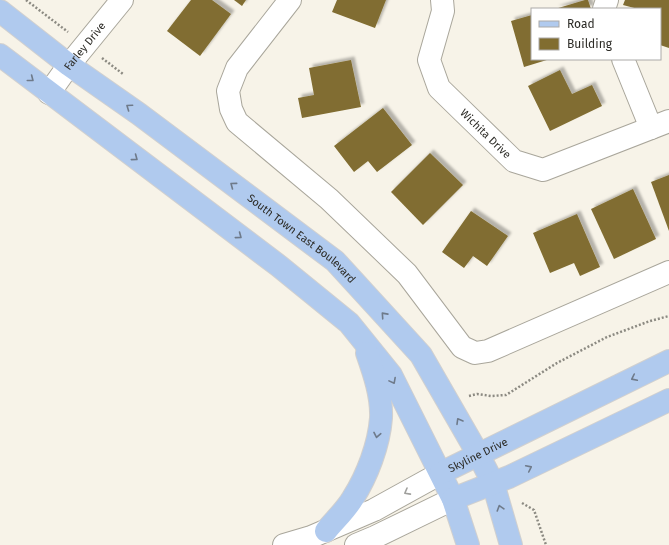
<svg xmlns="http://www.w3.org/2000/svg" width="669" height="545" viewBox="0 0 669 545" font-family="'Fira Sans',sans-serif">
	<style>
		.building { fill: #816d30; filter: url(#shadow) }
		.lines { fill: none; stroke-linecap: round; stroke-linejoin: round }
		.minor-casing { stroke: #a9a69b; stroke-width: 24 }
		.major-casing { stroke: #d1d0cf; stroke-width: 24 }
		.path { stroke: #8c8a82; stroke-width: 2.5; stroke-dasharray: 2 2; stroke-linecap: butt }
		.minor { stroke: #fff; stroke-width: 22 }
		.major { stroke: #b0caee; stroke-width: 22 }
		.oneway { stroke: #6e7a8a }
		.oneway2 { stroke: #a0a09d }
		.labels { text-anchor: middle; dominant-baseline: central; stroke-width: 4; stroke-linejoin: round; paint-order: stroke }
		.street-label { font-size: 11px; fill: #2c2b26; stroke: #fff }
	</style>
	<defs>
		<filter id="shadow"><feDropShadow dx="3.5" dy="-3.5" stdDeviation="1" flood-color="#0004"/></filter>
	</defs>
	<rect width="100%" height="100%" fill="#f7f3e8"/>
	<g class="building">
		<polygon points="191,0 212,0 231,14 200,56 167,31"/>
		<polygon points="234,0 246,0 242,6"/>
		<polygon points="337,0 386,0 375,28 332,12"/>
		<polygon points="585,0 588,0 591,9 555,9"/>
		<polygon points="625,0 669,0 669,48 660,45 660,9 638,9 623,5"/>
		<polygon points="532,15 532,59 550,59 524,67 511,21"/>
		<polygon points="351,60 361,107 302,118 298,98 314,95 309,68"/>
		<polygon points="560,70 572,94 592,85 602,106 550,131 528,86"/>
		<polygon points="383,108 412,145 377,172 368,161 354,172 334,146"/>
		<polygon points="430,153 463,185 423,225 391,192"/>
		<polygon points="669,175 669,231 651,182"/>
		<polygon points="633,189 656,239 614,259 591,209"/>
		<polygon points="471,211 508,236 487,266 473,256 464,268 442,252"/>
		<polygon points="577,214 600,267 580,276 574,263 550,273 533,233"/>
	</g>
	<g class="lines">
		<defs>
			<g id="minor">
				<polyline points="290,0 237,68 228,91 231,109 237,122 329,199 407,274 462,347 475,353 488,351 669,272"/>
				<path id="s1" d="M442 0 443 11 429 60 439 88 514 161 543 170 669 121"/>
				<polyline points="604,9 607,0"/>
				<polyline points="623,59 651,128"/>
				<path id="s2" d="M49 93 69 65 122 0"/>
				<polyline points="284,545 311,537 374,510 441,473"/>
				<polyline points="356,545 375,537 453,499"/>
			</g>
			<g id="major">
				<path id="s3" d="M0 11 69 65 139 114 335 261 421 355 478 454 493 483 511 545"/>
				<polyline points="0,55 279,266 349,323 391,375 453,499 468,545"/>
				<path id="s4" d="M441 473 669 361"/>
				<polyline points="453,499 509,477 669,400"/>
				<path d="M326 531C335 520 346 510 353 498 367 476 379 445 381 418 382 396 374 373 367 353"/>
			</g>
		</defs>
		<use href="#minor" class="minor-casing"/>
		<use href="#major" class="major-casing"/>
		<g class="path">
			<polyline points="26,0 68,32"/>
			<polyline points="102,58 123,74"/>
			<polyline points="469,396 477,394 491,396 506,395 557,363 607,337 650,321 669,316"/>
			<polyline points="522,503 534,510 546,545"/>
		</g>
		<use href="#minor" class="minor"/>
		<use href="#major" class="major"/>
	</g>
	<defs><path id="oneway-chevron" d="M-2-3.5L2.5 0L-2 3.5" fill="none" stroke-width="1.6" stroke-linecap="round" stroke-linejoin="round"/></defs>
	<g class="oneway">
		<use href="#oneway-chevron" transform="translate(31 79) rotate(38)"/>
		<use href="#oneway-chevron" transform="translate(129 107) rotate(-145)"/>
		<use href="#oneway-chevron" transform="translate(135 158) rotate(37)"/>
		<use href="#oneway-chevron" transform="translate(233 185) rotate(-143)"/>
		<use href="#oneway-chevron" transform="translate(239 236) rotate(37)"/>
		<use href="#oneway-chevron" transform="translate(384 315) rotate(-132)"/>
		<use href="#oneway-chevron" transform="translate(634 378) rotate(154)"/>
		<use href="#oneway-chevron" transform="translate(393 381) rotate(62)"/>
		<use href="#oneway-chevron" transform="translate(459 421) rotate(-120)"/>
		<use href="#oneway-chevron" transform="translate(377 435) rotate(101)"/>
		<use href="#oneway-chevron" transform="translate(529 468) rotate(-26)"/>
		<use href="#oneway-chevron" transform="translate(500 508) rotate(-107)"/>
	</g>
	<use class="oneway2" href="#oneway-chevron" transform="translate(407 492) rotate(151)"/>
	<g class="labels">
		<g class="street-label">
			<text stroke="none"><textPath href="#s2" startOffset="59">Farley Drive</textPath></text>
			<text stroke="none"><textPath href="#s1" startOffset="157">Wichita Drive</textPath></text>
			<text stroke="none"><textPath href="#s3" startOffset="378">South Town East Boulevard</textPath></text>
			<text stroke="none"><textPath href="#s4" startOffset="41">Skyline Drive</textPath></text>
		</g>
	</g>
	<rect x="531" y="8" width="130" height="52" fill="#ffffff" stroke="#abaaa8"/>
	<rect x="539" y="21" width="20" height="6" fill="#b0caee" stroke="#abaaa8"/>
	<text x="567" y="28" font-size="12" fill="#2c2b26">Road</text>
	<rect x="539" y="38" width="20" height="12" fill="#816d30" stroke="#abaaa8"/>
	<text x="567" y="48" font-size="12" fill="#2c2b26">Building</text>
</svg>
